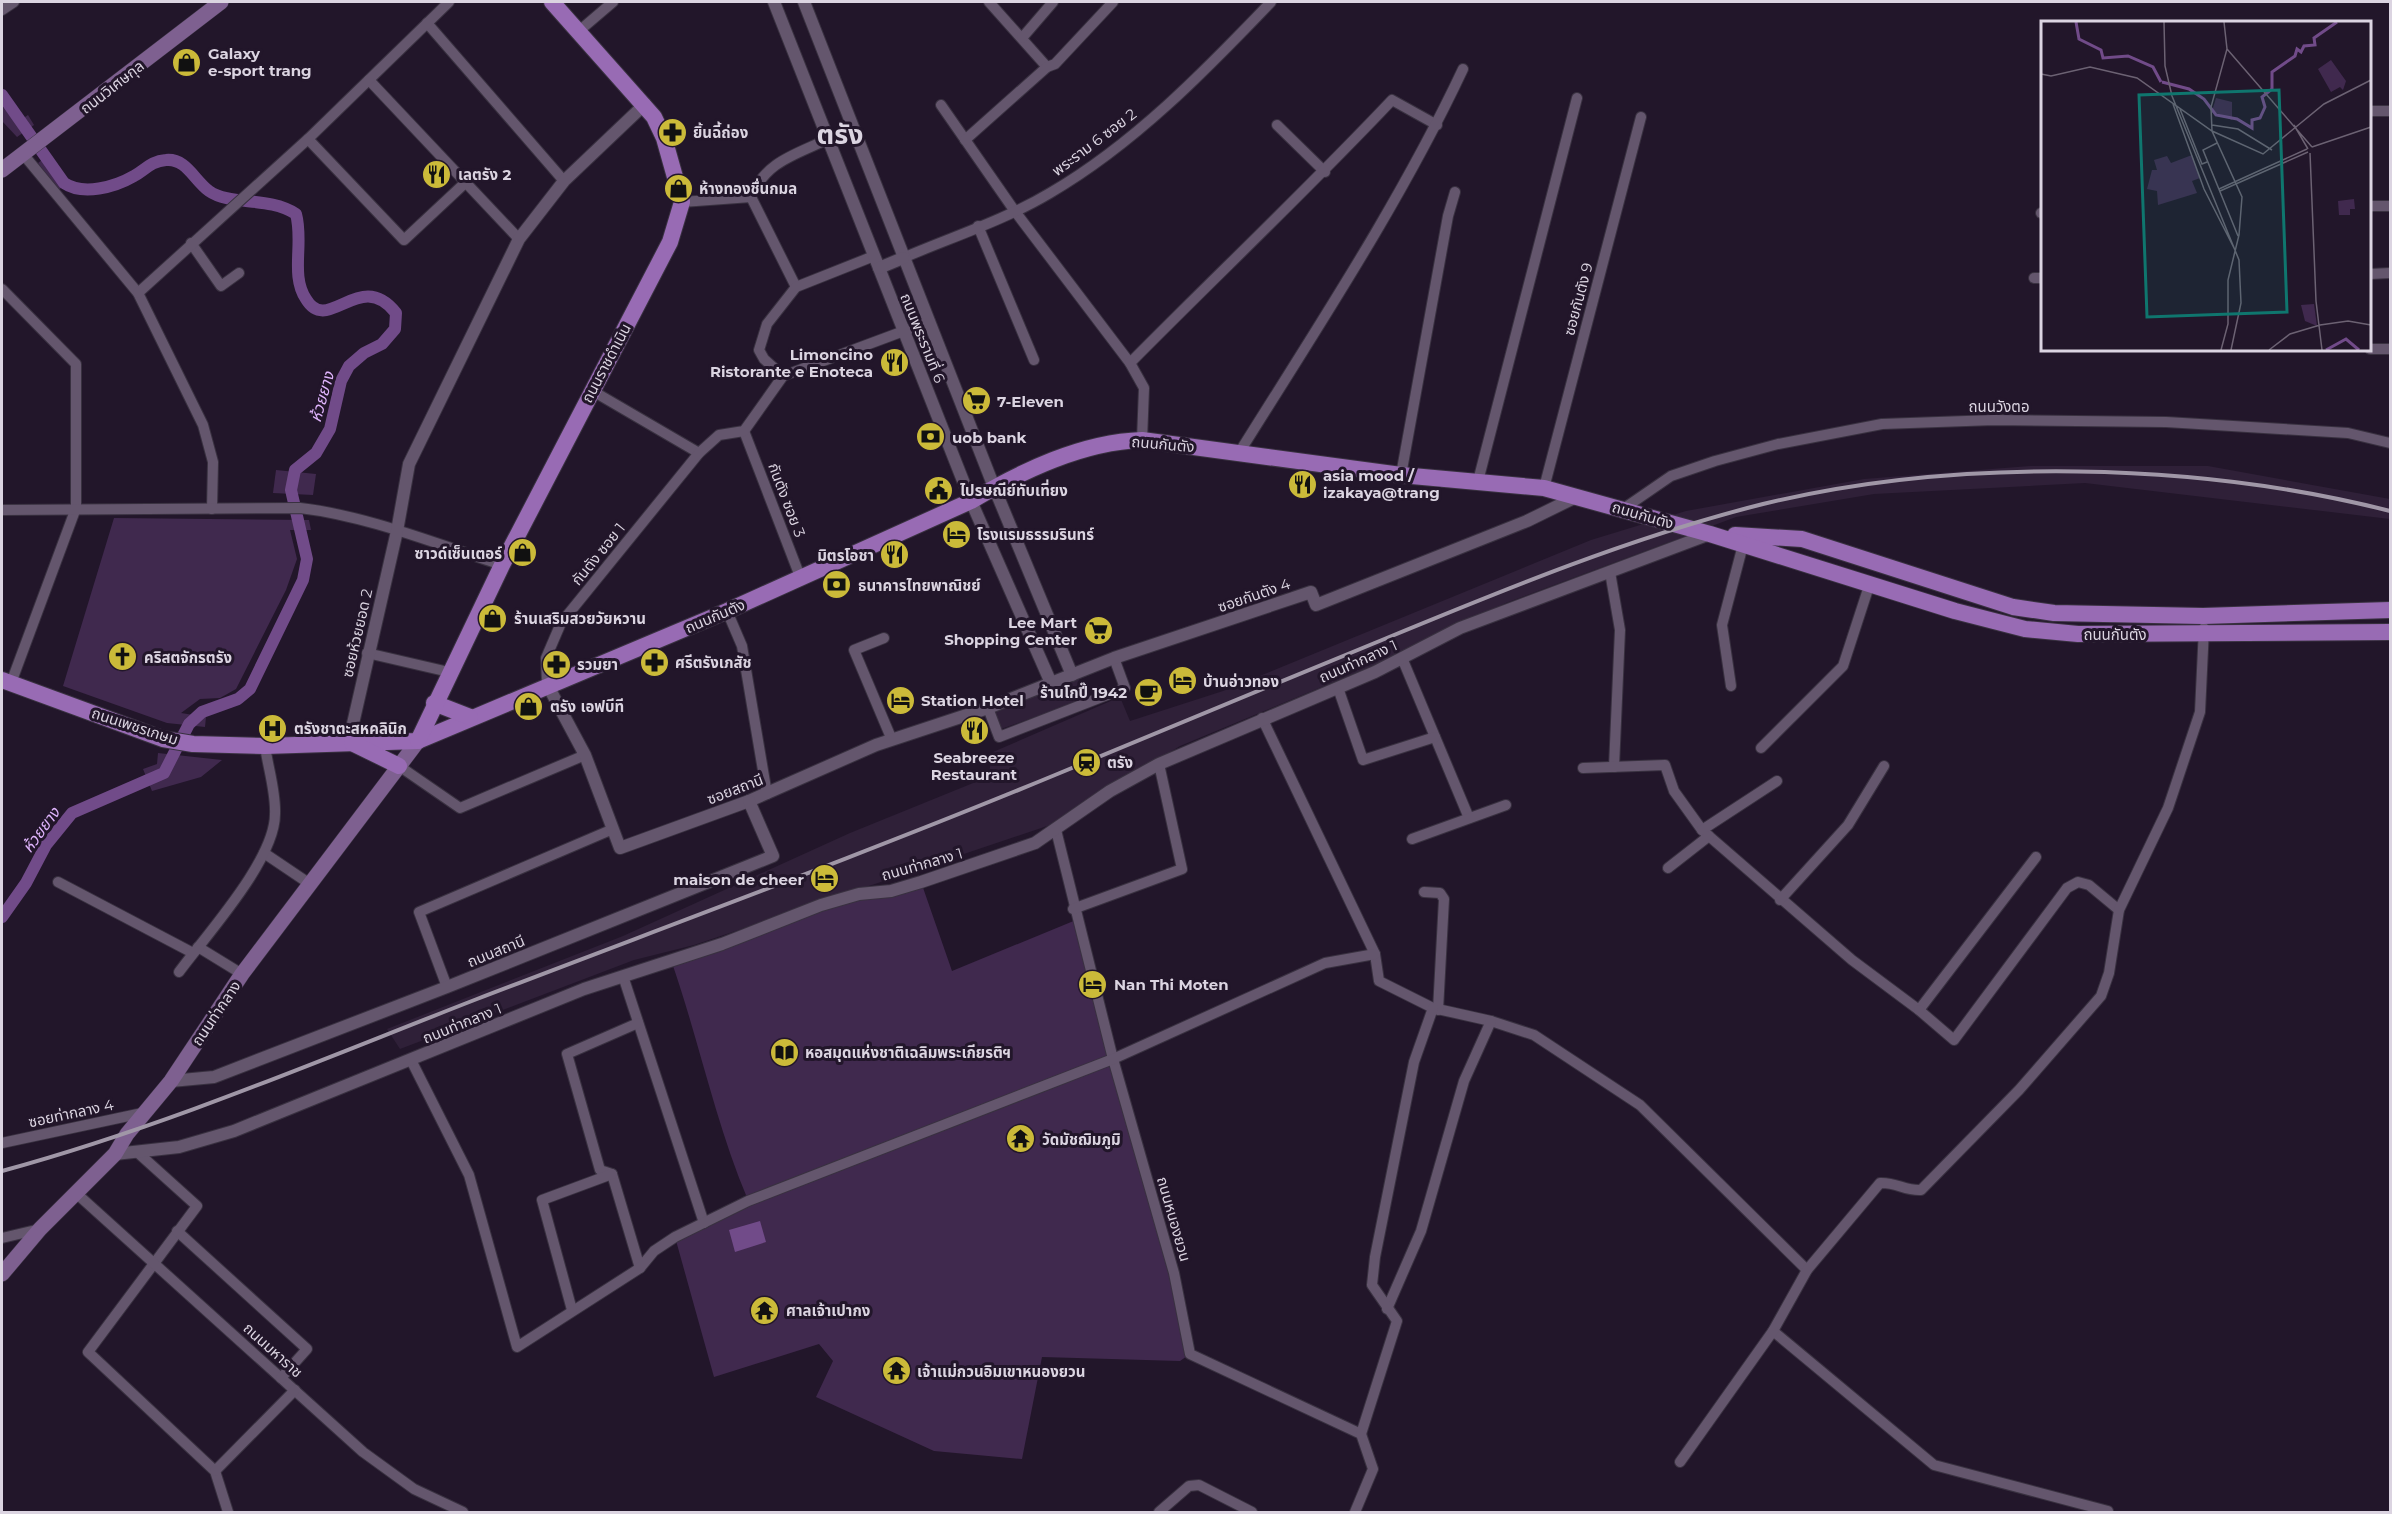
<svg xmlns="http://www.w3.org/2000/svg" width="2392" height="1514" viewBox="0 0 2392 1514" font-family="Montserrat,'Noto Sans Thai',sans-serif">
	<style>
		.built { fill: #2f2038 }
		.green { fill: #40294e }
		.water { fill: #714b89 }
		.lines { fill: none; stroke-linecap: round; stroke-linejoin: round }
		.canal { stroke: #714b89; stroke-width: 12 }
		.minor-casing { stroke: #393140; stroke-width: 12 }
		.tertiary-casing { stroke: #393140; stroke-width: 14 }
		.secondary-casing { stroke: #393140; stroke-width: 16 }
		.primary-casing { stroke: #393140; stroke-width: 18 }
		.minor { stroke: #64566d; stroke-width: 10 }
		.tertiary { stroke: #64566d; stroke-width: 12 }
		.secondary { stroke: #7e6090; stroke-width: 15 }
		.primary { stroke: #986bb4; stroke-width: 16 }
		.rail { stroke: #a097a7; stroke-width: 4 }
		.labels { text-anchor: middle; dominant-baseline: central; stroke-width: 6; stroke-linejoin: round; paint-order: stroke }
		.poi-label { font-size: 15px; font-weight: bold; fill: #dbd4e1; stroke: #22162a; text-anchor: start }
		.street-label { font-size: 15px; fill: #dbd4e1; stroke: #22162a }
		.water-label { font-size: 16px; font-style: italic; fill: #dfb4fc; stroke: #22162a }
		.town-label { font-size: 27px; font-weight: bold; fill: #dbd4e1; stroke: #22162a }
		.inset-river { fill: none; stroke: #714b89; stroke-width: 3 }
		.inset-road { fill: none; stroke: #6c6273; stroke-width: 1.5 }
		.view { fill: #0f766e; fill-opacity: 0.15; stroke: #0f766e; stroke-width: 3 }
		.inset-edge { fill: none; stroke: #dbd4e1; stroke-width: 3 }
	</style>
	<rect width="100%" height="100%" fill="#22162a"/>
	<g class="built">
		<polygon points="2030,466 2208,466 2390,499 2390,519 2085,483 1874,494 1736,517 1506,603 1391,658 1180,746 1053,824 694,945 634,960 400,1049 387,1029 623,936 850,833 988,777 993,752 1120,697 1130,721 1223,691 1591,540 1686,511 1864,479"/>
		<polygon points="1079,679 1086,699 1001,729 995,711"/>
	</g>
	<g class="green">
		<polygon points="2,106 16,123 28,115 34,125 17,137 2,121"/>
		<polygon points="50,154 54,159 48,164 64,186 58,190 38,163"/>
		<polygon points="276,470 316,474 313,495 273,493"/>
		<polygon points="114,518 309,520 311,530 290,530 297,559 286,590 236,689 220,698 200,699 181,713 206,717 205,727 167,723 63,686"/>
		<polygon points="158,753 222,760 201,777 152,791 143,769 157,764"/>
		<path d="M921 882 952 971 1076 920 1190 1354 1180 1361 1042 1357 1022 1459 934 1451 816 1397 833 1361 819 1344 714 1377 675 1237 748 1200C715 1122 699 1040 671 960L818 906Z"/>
	</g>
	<polygon class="water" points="760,1221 766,1242 735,1252 729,1230"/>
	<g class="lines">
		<path class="canal" d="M2 95 64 183C83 196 115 187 134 176 145 170 151 161 166 160 186 158 194 180 209 191 230 206 268 196 296 214 304 243 290 275 306 299 328 336 360 267 396 313L395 329 382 344 364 353 349 366 341 381 330 429 316 453 295 470 291 490 307 559 303 580 250 689 238 699 202 712 189 724 164 773 72 813 46 845 26 883 2 917"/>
		<defs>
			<g id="minor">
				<polyline points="989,2 1047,67"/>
				<polyline points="2,10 14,2"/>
				<polyline points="427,23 564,181"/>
				<polyline points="579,31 613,2"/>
				<polyline points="1022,38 1053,2"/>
				<polyline points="369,80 519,239"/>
				<polyline points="941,105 1014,210 1130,363 1144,388 1142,440"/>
				<polyline points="2370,111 2390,111"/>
				<polyline points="1277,125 1325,172"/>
				<polyline points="308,139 404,240 465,183"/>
				<polyline points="965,140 1047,67 1055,64 1113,2"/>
				<polyline points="23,154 138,293 203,425 213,462 212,509"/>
				<polyline points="751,197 796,287"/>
				<path d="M682 202 751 197C766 161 795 155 828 139"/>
				<polyline points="2370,206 2390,206"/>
				<polyline points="2041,213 2042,213"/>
				<polyline points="978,226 1034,360"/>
				<polyline points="191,243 221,286 239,273"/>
				<path d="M903 258C952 237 1005 220 1050 193 1134 144 1204 72 1271 2"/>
				<polyline points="2370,274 2390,273"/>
				<polyline points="2034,278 2042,278"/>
				<polyline points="2,289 76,364 76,508 11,683"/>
				<polyline points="138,293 308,139 449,2"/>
				<polyline points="2370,349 2390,349"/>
				<path d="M1130 363C1217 275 1307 190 1392 100L1437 125"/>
				<polyline points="783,376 764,359 759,350 767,324 796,287 874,256"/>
				<polyline points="591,390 699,453"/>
				<polyline points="744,431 801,579"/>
				<path d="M1239 453C1317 328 1400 203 1463 69"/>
				<polyline points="1401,475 1448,216 1455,192"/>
				<polyline points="1478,481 1577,98"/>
				<polyline points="1544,488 1641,117"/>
				<polyline points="1623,509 1671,476 1715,461 1778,444 1882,424 1994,420 2166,422 2348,433 2390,443"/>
				<path d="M2 510 300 508C368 516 436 544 502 565"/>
				<polyline points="1610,572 1620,630 1614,767"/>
				<polyline points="727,611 742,646 767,794"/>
				<polyline points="884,638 854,650 892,740"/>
				<polyline points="367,653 449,672"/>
				<polyline points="1402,658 1469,818"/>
				<polyline points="547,684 546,658 561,623 699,453 719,435 744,431 783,376 928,322"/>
				<polyline points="1731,686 1722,625 1743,545"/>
				<polyline points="1338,688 1363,760 1435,737"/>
				<polyline points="988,708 999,737 1125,688 1114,658"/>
				<polyline points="1262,718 1375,954 1379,981 1433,1008 1491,1021 1534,1035 1640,1105 1807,1270"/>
				<polyline points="1761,748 1843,666 1870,583"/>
				<polyline points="399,766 460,808 585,755"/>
				<polyline points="1583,768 1665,765 1674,791 1702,830 1852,960 1919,1010 2036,857"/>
				<polyline points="1056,830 1113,1059 1174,1273 1190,1354 1361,1434 1373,1469 1355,1512"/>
				<polyline points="1702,830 1777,781"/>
				<polyline points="1412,839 1506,805"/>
				<polyline points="264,853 310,884"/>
				<polyline points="1668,868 1709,836"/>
				<polyline points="58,882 193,953"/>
				<polyline points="1424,892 1440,893 1444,899 1438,1010"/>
				<polyline points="1780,900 1848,825 1884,766"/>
				<polyline points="1073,909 1182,869 1159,764"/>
				<polyline points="198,947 242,974"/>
				<path d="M179 972C207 934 275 860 275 814 276 792 268 768 265 746"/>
				<polyline points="623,976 704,1223"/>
				<polyline points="447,987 419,912 613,829"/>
				<polyline points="1919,1010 1954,1040 2067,888 2078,882 2089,885 2119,910"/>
				<polyline points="638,1023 567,1054 600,1170 612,1174 640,1268"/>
				<polyline points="411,1060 469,1175 517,1347 640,1268 654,1251 675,1237 748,1201 1113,1059 1325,963 1375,954"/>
				<polyline points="2,1143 147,1112"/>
				<polyline points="136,1151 197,1206 88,1352 215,1471 228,1512"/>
				<polyline points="76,1193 363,1452 414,1489 463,1512"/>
				<polyline points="177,1231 307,1349 281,1378"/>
				<polyline points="2,1238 40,1229"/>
				<polyline points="1387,1309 1421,1231 1464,1081 1491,1021"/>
				<polyline points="572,1310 542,1200 612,1174"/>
				<polyline points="1773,1331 1934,1465 2108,1511"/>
				<polyline points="1361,1434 1397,1321 1372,1285 1375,1257 1414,1062 1433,1008"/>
				<path d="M1680 1462 1773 1331 1807 1270 1880 1183C1896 1182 1905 1191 1921 1190L2019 1090 2101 996 2109 973 2119 910 2168 808 2200 712 2204 628"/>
				<polyline points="215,1471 295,1390"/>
				<polyline points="1159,1512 1189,1486 1199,1485 1252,1512"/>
			</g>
			<g id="tertiary">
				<polyline points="774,2 971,501 1051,683"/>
				<polyline points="804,2 994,487 1072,675"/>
				<polyline points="879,268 903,258"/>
				<polyline points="547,684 585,755 620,848 749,801 876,745 988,708 1114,658 1311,592 1316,605 1527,521 1578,496"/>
				<polyline points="349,741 397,531 409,464 519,239 564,181 645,104"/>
				<polyline points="171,1081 214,1077 447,987 773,856 749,801"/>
				<polyline points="115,1154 179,1147 234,1131 584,989 722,944 821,905 859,894 891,891 921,882 1035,843 1110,791 1159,764 1375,672 1460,628 1710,534"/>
			</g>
			<g id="secondary">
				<polyline points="2,170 221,2"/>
				<polyline points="2,1274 40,1229 115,1154 127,1134 171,1081 242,974 418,741"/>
			</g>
			<g id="primary">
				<polyline points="1735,535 1802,539 2013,607 2054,613 2203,616 2390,610"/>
				<path d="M2 680 163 739 193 744 265 746 418 741 727 611 971 501C1022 471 1082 442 1142 440L1401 475 1544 488 1710 534 1955 611 2025 629 2078 634 2390 632"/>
				<polyline points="434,703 470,717"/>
				<polyline points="418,741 502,565 670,242 682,202 664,138 654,117 552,2"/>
				<polyline points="352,743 399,766"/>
			</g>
		</defs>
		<use href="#minor" class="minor-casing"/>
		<use href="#tertiary" class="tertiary-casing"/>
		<use href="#secondary" class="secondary-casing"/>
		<use href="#primary" class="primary-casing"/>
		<use href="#minor" class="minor"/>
		<use href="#tertiary" class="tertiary"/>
		<use href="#secondary" class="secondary"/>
		<use href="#primary" class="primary"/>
		<path class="rail" d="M2 1171C164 1127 320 1060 477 999 670 925 864 854 1055 775 1164 729 1273 685 1382 640 1508 588 1632 537 1763 504 1958 457 2197 462 2390 511"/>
	</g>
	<defs>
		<symbol id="shop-disc" viewBox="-11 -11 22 22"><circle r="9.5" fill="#cbba39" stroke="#22162a"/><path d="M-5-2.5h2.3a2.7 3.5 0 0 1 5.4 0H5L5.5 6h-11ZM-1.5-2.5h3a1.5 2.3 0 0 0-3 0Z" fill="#111"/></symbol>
		<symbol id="pharmacy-disc" viewBox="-11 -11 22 22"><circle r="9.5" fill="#cbba39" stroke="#22162a"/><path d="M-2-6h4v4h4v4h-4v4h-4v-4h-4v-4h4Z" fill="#111"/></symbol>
		<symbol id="restaurant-disc" viewBox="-11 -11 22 22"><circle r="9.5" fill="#cbba39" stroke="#22162a"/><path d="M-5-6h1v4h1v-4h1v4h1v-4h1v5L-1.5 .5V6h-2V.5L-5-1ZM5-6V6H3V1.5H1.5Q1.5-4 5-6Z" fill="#111"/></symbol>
		<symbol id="supermarket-disc" viewBox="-11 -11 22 22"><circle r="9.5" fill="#cbba39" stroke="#22162a"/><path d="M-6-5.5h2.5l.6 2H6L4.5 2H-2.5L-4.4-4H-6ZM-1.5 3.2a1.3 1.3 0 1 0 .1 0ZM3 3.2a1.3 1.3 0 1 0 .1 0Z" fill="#111"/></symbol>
		<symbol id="bank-disc" viewBox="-11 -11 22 22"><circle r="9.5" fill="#cbba39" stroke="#22162a"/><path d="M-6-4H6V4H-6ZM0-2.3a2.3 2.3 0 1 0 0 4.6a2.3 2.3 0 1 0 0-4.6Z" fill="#111"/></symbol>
		<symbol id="civic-disc" viewBox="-11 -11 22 22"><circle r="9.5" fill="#cbba39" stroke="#22162a"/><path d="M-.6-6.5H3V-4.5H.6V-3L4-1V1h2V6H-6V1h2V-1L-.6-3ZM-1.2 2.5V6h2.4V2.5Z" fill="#111"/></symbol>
		<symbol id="hotel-disc" viewBox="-11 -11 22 22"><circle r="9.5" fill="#cbba39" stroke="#22162a"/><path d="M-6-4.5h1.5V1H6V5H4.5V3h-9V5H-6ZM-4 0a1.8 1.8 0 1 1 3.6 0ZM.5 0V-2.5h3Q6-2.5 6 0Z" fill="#111"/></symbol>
		<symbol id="church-disc" viewBox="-11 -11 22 22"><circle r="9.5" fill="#cbba39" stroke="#22162a"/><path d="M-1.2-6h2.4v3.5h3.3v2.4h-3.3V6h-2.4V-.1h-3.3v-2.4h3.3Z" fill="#111"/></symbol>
		<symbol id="cafe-disc" viewBox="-11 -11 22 22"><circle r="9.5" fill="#cbba39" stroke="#22162a"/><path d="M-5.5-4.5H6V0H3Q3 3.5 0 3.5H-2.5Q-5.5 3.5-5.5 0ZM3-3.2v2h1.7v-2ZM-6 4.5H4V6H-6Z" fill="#111"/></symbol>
		<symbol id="hospital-disc" viewBox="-11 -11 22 22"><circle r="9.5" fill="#cbba39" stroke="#22162a"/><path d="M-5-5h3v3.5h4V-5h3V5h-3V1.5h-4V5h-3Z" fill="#111"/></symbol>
		<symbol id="station-disc" viewBox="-11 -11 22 22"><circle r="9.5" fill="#cbba39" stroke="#22162a"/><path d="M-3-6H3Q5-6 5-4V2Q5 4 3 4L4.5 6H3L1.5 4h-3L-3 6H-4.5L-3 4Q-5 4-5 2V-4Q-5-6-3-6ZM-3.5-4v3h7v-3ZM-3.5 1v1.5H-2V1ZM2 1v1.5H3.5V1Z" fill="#111"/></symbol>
		<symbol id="library-disc" viewBox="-11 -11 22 22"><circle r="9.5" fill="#cbba39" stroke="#22162a"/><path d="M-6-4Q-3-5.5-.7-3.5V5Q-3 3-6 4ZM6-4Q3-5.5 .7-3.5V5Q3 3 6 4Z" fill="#111"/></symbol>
		<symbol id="temple-disc" viewBox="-11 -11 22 22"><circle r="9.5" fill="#cbba39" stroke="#22162a"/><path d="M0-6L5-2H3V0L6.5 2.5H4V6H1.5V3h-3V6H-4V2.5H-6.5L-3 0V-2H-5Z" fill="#111"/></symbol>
	</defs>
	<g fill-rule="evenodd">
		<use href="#shop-disc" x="170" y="46" width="33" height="33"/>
		<use href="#pharmacy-disc" x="656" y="116" width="33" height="33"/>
		<use href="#restaurant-disc" x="420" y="158" width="33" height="33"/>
		<use href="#shop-disc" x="662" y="172" width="33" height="33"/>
		<use href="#restaurant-disc" x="878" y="346" width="33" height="33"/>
		<use href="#supermarket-disc" x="960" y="384" width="33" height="33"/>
		<use href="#bank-disc" x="914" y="420" width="33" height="33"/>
		<use href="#restaurant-disc" x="1286" y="468" width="33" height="33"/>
		<use href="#civic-disc" x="922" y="474" width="33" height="33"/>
		<use href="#hotel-disc" x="940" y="518" width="33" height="33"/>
		<use href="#shop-disc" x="506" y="536" width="33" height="33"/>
		<use href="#restaurant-disc" x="878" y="538" width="33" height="33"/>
		<use href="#bank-disc" x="820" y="568" width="33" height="33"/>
		<use href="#shop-disc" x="476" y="602" width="33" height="33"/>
		<use href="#supermarket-disc" x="1082" y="614" width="33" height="33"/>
		<use href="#church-disc" x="106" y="640" width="33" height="33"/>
		<use href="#pharmacy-disc" x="638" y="646" width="33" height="33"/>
		<use href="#pharmacy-disc" x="540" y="648" width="33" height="33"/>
		<use href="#hotel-disc" x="1166" y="664" width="33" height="33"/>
		<use href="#cafe-disc" x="1132" y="676" width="33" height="33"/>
		<use href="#hotel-disc" x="884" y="684" width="33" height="33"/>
		<use href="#shop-disc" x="512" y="690" width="33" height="33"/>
		<use href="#hospital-disc" x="256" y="712" width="33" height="33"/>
		<use href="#restaurant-disc" x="958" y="714" width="33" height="33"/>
		<use href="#station-disc" x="1070" y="746" width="33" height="33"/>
		<use href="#hotel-disc" x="808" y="862" width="33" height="33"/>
		<use href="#hotel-disc" x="1076" y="968" width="33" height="33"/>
		<use href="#library-disc" x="768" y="1036" width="33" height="33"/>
		<use href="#temple-disc" x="1004" y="1122" width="33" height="33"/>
		<use href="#temple-disc" x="748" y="1294" width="33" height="33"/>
		<use href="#temple-disc" x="880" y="1354" width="33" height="33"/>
	</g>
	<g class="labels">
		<g class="poi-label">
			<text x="208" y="53">Galaxy<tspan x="208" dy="17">e-sport trang</tspan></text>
			<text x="693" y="132">ยิ้นฉี้ถ่อง</text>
			<text x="458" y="174">เลตรัง 2</text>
			<text x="699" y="188">ห้างทองชื่นกมล</text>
			<text x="873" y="354" text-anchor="end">Limoncino<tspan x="873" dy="17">Ristorante e Enoteca</tspan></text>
			<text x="997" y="401">7-Eleven</text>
			<text x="952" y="437">uob bank</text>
			<text x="1323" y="475">asia mood /<tspan x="1323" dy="17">izakaya@trang</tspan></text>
			<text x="960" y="490">ไปรษณีย์ทับเที่ยง</text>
			<text x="977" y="534">โรงแรมธรรมรินทร์</text>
			<text x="502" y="553" text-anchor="end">ซาวด์เซ็นเตอร์</text>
			<text x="874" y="555" text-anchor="end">มิตรโอชา</text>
			<text x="858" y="585">ธนาคารไทยพาณิชย์</text>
			<text x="514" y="618">ร้านเสริมสวยวัยหวาน</text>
			<text x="1077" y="622" text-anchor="end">Lee Mart<tspan x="1077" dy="17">Shopping Center</tspan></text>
			<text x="144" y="657">คริสตจักรตรัง</text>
			<text x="675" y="662">ศรีตรังเภสัช</text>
			<text x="577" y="664">รวมยา</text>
			<text x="1203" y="681">บ้านอ่าวทอง</text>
			<text x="1127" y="692" text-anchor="end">ร้านโกปี๊ 1942</text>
			<text x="921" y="700">Station Hotel</text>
			<text x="550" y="706">ตรัง เอฟบีที</text>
			<text x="294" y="728">ตรังชาตะสหคลินิก</text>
			<text x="974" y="757" text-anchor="middle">Seabreeze<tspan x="974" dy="17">Restaurant</tspan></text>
			<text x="1107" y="762">ตรัง</text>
			<text x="804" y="879" text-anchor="end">maison de cheer</text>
			<text x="1114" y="984">Nan Thi Moten</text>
			<text x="805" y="1052">หอสมุดแห่งชาติเฉลิมพระเกียรติฯ</text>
			<text x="1042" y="1139">วัดมัชฌิมภูมิ</text>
			<text x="786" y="1310">ศาลเจ้าเปากง</text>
			<text x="917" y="1371">เจ้าเเม่กวนอิมเขาหนองยวน</text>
		</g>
		<g class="street-label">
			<text transform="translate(112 87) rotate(-38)">ถนนวิเศษกุล</text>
			<text transform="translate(1094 142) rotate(-37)">พระราม 6 ซอย 2</text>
			<text transform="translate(1578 299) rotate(-75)">ซอยกันตัง 9</text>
			<text transform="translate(923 338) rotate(68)">ถนนพระรามที่ 6</text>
			<text transform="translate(606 363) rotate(-62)">ถนนราชดำเนิน</text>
			<text x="1999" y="406">ถนนวังตอ</text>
			<text transform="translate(1163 444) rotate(5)">ถนนกันตัง</text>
			<text transform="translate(787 500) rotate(69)">กันตัง ซอย 3</text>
			<text transform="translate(1643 515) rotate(16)">ถนนกันตัง</text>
			<text transform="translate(598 554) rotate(-51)">กันตัง ซอย 1</text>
			<text transform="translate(1254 595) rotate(-19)">ซอยกันตัง 4</text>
			<text transform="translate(715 616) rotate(-23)">ถนนกันตัง</text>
			<text transform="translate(357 633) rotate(-77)">ซอยห้วยยอด 2</text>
			<text x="2115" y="634">ถนนกันตัง</text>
			<text transform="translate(1358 661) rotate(-24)">ถนนท่ากลาง 1</text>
			<text transform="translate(135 726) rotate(18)">ถนนเพชรเกษม</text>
			<text transform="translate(735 789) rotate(-21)">ซอยสถานี</text>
			<text transform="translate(922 864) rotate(-16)">ถนนท่ากลาง 1</text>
			<text transform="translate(496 951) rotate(-22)">ถนนสถานี</text>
			<text transform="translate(216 1013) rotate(-56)">ถนนท่ากลาง</text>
			<text transform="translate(462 1023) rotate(-22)">ถนนท่ากลาง 1</text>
			<text transform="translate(71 1113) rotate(-12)">ซอยท่ากลาง 4</text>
			<text transform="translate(1174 1219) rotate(74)">ถนนหนองยวน</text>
			<text transform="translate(273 1350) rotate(42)">ถนนมหาราช</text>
		</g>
		<g class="water-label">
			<text transform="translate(322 397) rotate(-74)">ห้วยยาง</text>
			<text transform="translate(41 830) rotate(-54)">ห้วยยาง</text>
		</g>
		<g class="town-label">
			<text x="840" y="134">ตรัง</text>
		</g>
	</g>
	<g transform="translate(2041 21)">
		<rect width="330" height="330" fill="#22162a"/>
		<path d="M290 39 305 60 302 69 299 66 290 71 277 48ZM175 77 191 81V99L171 90ZM151 134 159 157 151 160 156 172 117 184 116 170 106 168 111 149H116L113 139 126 135 130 142ZM313 178 314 188H309V194H298L297 180ZM273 283 276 305 264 300 260 284Z" fill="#40294e"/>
		<path class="inset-river" d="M35 1 38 18 60 29 62 37 87 35 112 46 120 61M121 61 148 68 163 78 175 94 196 98 211 107V99L219 97 224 86 221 76 231 68V51L254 35 256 28 260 31 263 25 274 24 273 17 296 1M285 329 305 318 318 329"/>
		<path class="inset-road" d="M123 1 124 45 131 75 198 239 200 282 190 329M186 28 271 126M0 53 10 55 49 46 96 57 171 110 222 133 283 83 330 59M132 83 163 168 193 227M139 88 161 143 166 141M171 104 197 108 231 129M253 104 267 128M176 122 162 129 197 215M271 126 330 106M269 132 275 280 281 329M178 168 266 128M179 170 267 131M180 329 187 303V259L198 214 201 176 171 110 170 86 186 28 183 1M228 329 249 313 279 304 307 300 330 304"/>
		<path class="view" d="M238 69 246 291 106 296 98 74Z"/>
		<rect width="330" height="330" class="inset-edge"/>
	</g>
	<rect width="2392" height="1514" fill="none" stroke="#dbd4e1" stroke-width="6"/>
</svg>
